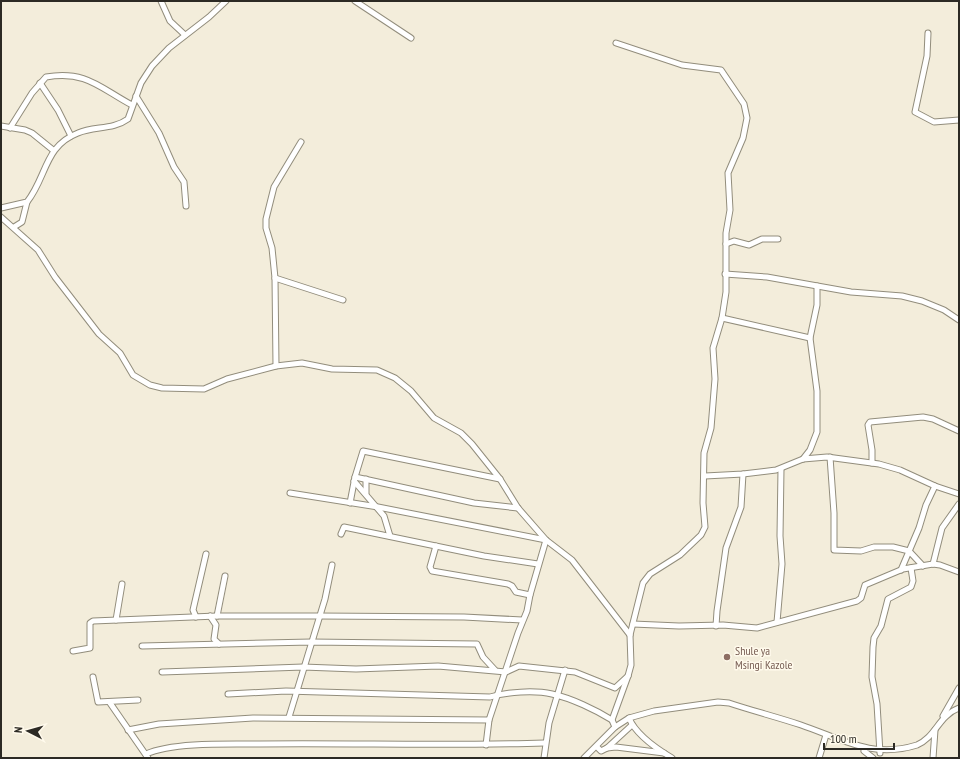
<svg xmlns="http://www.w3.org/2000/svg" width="960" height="759" viewBox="0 0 960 759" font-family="'PT Sans Narrow',sans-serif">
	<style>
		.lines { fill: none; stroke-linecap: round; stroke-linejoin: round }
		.minor-casing { stroke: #928d7c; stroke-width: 7 }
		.minor { stroke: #fff; stroke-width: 5 }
		.education-dot { fill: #8d6e63; stroke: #fffaec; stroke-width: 1.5 }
		.labels { text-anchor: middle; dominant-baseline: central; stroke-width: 3; stroke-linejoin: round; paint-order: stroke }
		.education-label { font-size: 12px; fill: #785e54; stroke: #fffaec; text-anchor: start }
	</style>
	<rect width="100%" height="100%" fill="#f3eddb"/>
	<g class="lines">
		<defs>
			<g id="minor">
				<polyline points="161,1 170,21 185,35"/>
				<polyline points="355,1 411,38"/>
				<polyline points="928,33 927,56 915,112 934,122 959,120"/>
				<polyline points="40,83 58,110 71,136"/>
				<polyline points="136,96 159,133 174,167 184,182 186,206"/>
				<polyline points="1,126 25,130 32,133 53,150"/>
				<path d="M10 128 32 93 46 77C86 70 100 88 132 105"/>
				<path d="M1 208 27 202C47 177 44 146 78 133 94 126 113 130 128 119L141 83 152 66 169 48 209 17 226 1"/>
				<polyline points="1,217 38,250 55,277 99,334 120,353 133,375 150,385 162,388 204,389 227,379 276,366 302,363 332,369 377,370 395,378 411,391 434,418 461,433 472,444 500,479 518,508 546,540 572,560 630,635"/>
				<polyline points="14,227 22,222 27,202"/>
				<polyline points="726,244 734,241 749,245 762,239 778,239"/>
				<polyline points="725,274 767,277 851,292 902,296 922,301 944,310 959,320"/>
				<polyline points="275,278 343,300"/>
				<polyline points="722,318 810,338"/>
				<polyline points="276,366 275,278 272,248 266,228 266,219 274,187 301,142"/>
				<polyline points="830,457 834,513 834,550 861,551 874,547 893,547 909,551 923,566"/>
				<polyline points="803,459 810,450 817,432 817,391 810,338 817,305 817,286"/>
				<polyline points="872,463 872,450 868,425 870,422 923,417 933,419 959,431"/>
				<polyline points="705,476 743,474 776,470 803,459 827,457 879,464 900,470 935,486 959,494"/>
				<polyline points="355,477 474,503 518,508"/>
				<polyline points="354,481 384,516 390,536"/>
				<polyline points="290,493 378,507 546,540 530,595 527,611 518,633 489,720 486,745"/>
				<polyline points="366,493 366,479"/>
				<polyline points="350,503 355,477 363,451 500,479"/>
				<polyline points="341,534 344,527 484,556 538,564"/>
				<polyline points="436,546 430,567 432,571 508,584 512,586 516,592 530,595"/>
				<polyline points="933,564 942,528 959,504"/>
				<polyline points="901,570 919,528 926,505 935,486"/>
				<polyline points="210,616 216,625 214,639 219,644"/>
				<polyline points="217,616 225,576"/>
				<polyline points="196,617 193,610 206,554"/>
				<polyline points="116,620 122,584"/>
				<polyline points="777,622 782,564 780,536 781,469"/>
				<polyline points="633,624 679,626 723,625 757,628 857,601 861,598 865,585 903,569 933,564 940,565 959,572"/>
				<polyline points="716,626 717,611 726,548 741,507 743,474"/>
				<polyline points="142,646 311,642 477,644 483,657 495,670"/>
				<polyline points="73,651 90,648 90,623 93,621 217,616 318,616 464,617 522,620"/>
				<polyline points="162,672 303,667 356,669 438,666 506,672 519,666 575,672 615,688 628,676"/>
				<polyline points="93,677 98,702 138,700"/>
				<path d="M228 694 286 691 490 697C507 692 534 690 552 694 571 698 596 710 612 720"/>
				<polyline points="110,703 148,758"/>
				<polyline points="943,716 959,688"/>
				<polyline points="289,717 325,599 332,565"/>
				<path d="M629 718C636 735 657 749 672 758"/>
				<polyline points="615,727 612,720 628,676 631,665 630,635 643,583 650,574 680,555 701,535 705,527 703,503 704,453 711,428 715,379 713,348 722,318 726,292 726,233 730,210 728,173 743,138 747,118 744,104 721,70 682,65 616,43"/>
				<polyline points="128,730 159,724 253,718 489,720"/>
				<polyline points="597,747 601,751 607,748 632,725"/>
				<polyline points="607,748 616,747 664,753"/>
				<polyline points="864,751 873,758"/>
				<polyline points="880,753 877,704 872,677 873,647 874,638 881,626 888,599 911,587 913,581 911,568"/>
				<path d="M146 754C172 742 229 744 260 744 355 743 450 746 544 743"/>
				<polyline points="544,758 549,723 565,670"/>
				<path d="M584 758 615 727 629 718 654 711 718 702 729 703C753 711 777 717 801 725 842 739 872 759 917 745 936 737 938 716 959 708"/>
				<polyline points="819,758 826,735"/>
				<polyline points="933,758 935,730"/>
			</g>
		</defs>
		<use href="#minor" class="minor-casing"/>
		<use href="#minor" class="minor"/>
	</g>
	<circle class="education-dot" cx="727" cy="657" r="4"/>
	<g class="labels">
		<g class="education-label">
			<text x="735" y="650">Shule ya<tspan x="735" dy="14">Msingi Kazole</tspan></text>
		</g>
	</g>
	<rect width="960" height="759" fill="none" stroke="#2c2a24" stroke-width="4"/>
	<g transform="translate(28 731) rotate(276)" stroke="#fffaec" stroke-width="3" paint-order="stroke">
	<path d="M0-3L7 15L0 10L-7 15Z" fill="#2c2a24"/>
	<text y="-6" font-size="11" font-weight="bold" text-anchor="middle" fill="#2c2a24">N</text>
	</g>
	<path d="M824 743v6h70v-6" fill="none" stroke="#2c2a24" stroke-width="2"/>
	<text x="830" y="743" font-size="12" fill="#2c2a24" stroke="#fffaec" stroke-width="3" paint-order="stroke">100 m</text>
</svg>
